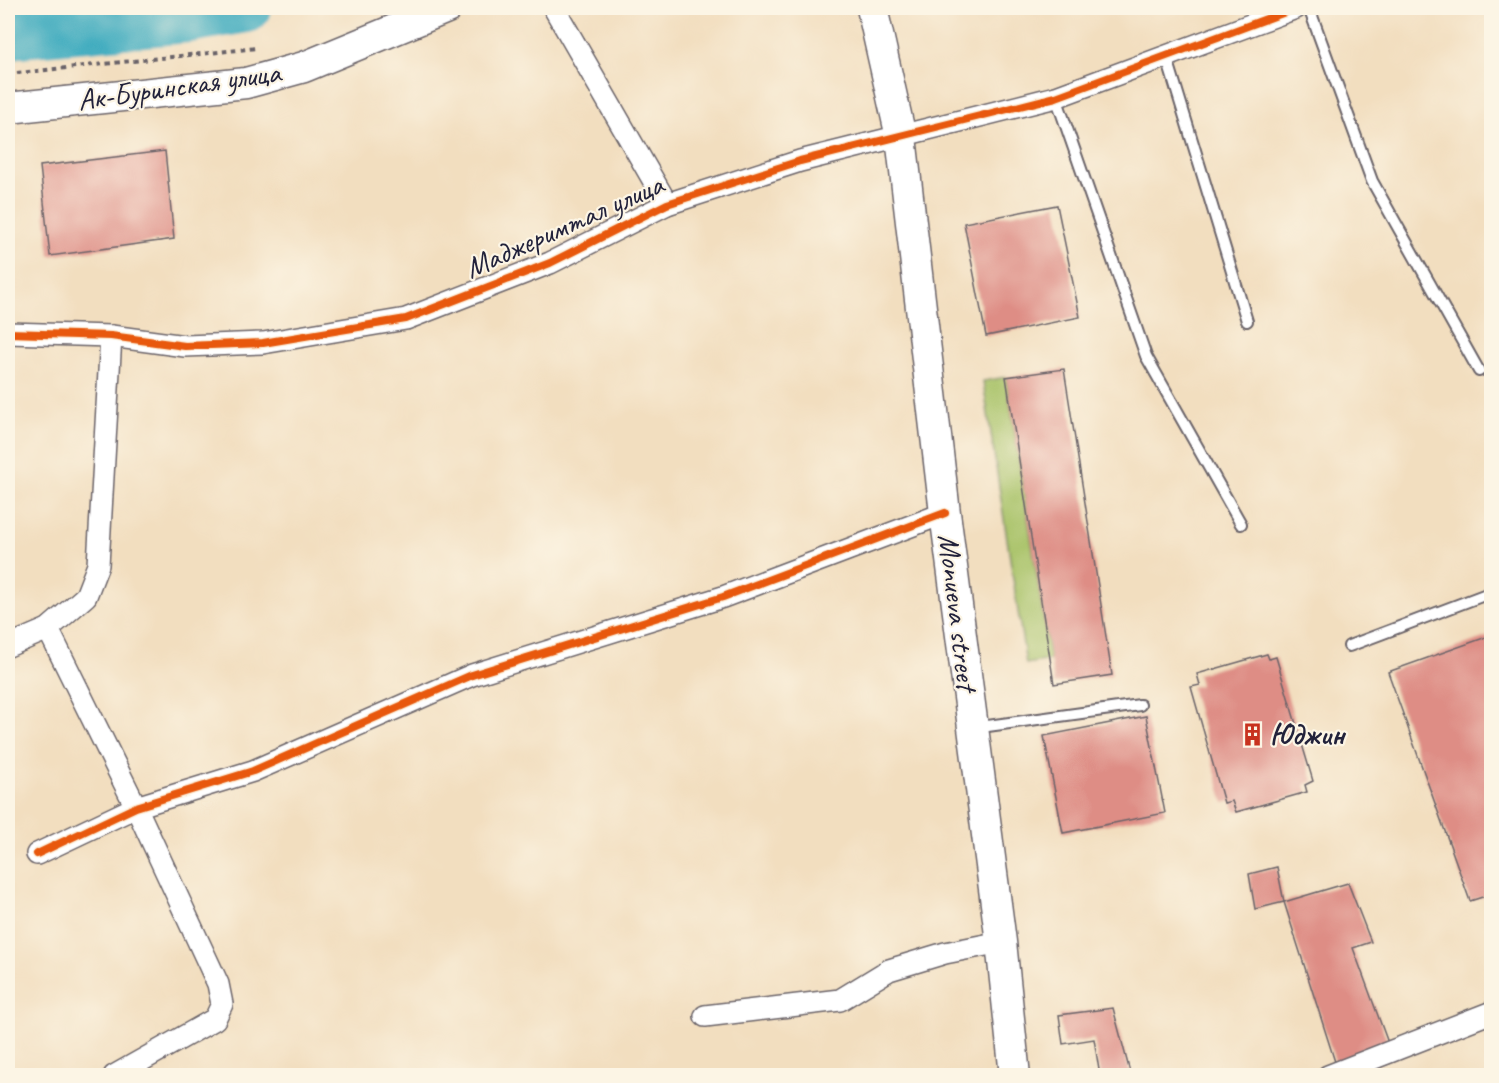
<svg xmlns="http://www.w3.org/2000/svg" width="1499" height="1083" viewBox="0 0 1499 1083" font-family="Caveat,sans-serif">
	<style>
		.green { fill: #a8c268; stroke: #657252; stroke-width: 1.5 }
		.lines { fill: none; stroke-linecap: round; stroke-linejoin: round }
		.river { stroke: #40acbf; stroke-width: 50 }
		.building { fill: #de8d85 }
		.lane-casing { stroke: #6b6469; stroke-width: 14 }
		.street-casing { stroke: #6b6469; stroke-width: 24 }
		.secondary-casing { stroke: #6b6469; stroke-width: 33 }
		.path { stroke: #6b6469; stroke-width: 4; stroke-dasharray: 4.5 4.5; stroke-linecap: butt }
		.lane { stroke: #fff; stroke-width: 10 }
		.street { stroke: #fff; stroke-width: 21 }
		.secondary { stroke: #fff; stroke-width: 30 }
		.cycleway-casing { stroke: #fcf5e5; stroke-width: 11 }
		.cycleway { stroke: #e8590c; stroke-width: 8 }
		.labels { text-anchor: middle; dominant-baseline: central; stroke-width: 4.5; stroke-linejoin: round; paint-order: stroke }
		.street-label { font-size: 30px; fill: #22223b; stroke: #fcf5e5 }
		.poi-label { font-size: 30px; font-weight: bold; fill: #22223b; stroke: #fcf5e5; text-anchor: start }
	</style>
	<rect width="100%" height="100%" fill="#fcf5e5"/>
	<filter id="ink" filterUnits="userSpaceOnUse"><feTurbulence type="fractalNoise" baseFrequency=".0167" numOctaves="2"/><feDisplacementMap in="SourceGraphic" scale="12" xChannelSelector="R" yChannelSelector="G"/><feConvolveMatrix kernelMatrix="1 2 1 2 8 2 1 2 1" color-interpolation-filters="sRGB"/></filter>
	<filter id="wash" filterUnits="userSpaceOnUse"><feTurbulence type="fractalNoise" baseFrequency=".008" numOctaves="4" result="noise"/><feDisplacementMap in="SourceGraphic" scale="24" xChannelSelector="R" yChannelSelector="G"/><feGaussianBlur stdDeviation="1.35" result="paint"/><feColorMatrix in="noise" values="0 0 0 0 0 0 0 0 0 0 0 0 0 0 0 0 0 1.4 0 .05"/><feComposite in="paint" operator="in"/></filter>
	<g filter="url(#wash)">
		<rect width="100%" height="100%" fill="#f2debf"/>
		<polygon class="green" points="1006,377 1050,660 1026,664 983,381"/>
		<g class="lines">
			<polyline class="river" points="8,34 188,18 246,8"/>
		</g>
		<g id="blocks">
			<g class="building">
				<polygon points="165,151 174,239 50,256 40,166"/>
				<polygon points="1057,205 1080,317 986,336 964,223"/>
				<polygon points="1064,369 1112,675 1054,684 1006,377"/>
				<polygon points="1492,635 1492,894 1470,901 1388,672"/>
				<polygon points="1267,654 1269,659 1276,657 1313,781 1305,785 1307,792 1236,812 1232,801 1224,803 1191,687 1200,685 1197,674"/>
				<polygon points="1146,716 1165,813 1063,833 1044,736"/>
				<polygon points="1277,867 1284,902 1348,883 1371,942 1353,948 1391,1051 1336,1065 1284,902 1255,909 1249,874"/>
				<polygon points="1113,1008 1131,1076 1100,1076 1094,1039 1063,1044 1059,1015"/>
			</g>
		</g>
	</g>
	<g filter="url(#ink)">
		<use href="#blocks" fill-opacity="0" stroke="#6b6469" stroke-width="1.5"/>
		<g class="lines">
			<defs>
				<g id="lane">
					<polyline points="1309,8 1372,181 1479,371"/>
					<polyline points="1166,55 1247,321"/>
					<polyline points="1056,97 1146,356 1241,524"/>
					<polyline points="1349,646 1492,592"/>
					<polyline points="973,728 1140,705"/>
				</g>
				<g id="street">
					<polyline points="554,8 667,204"/>
					<polyline points="8,333 111,336 185,346 263,343 406,319 550,263 667,204 800,161 1056,97 1296,8"/>
					<polyline points="48,629 136,807 218,984 222,1004 215,1019 114,1076"/>
					<polyline points="8,646 48,629 86,596 98,565 111,336"/>
					<polyline points="37,854 136,807 253,771 472,675 723,597 945,513"/>
					<polyline points="705,1016 840,1000 889,970 945,953 1001,942"/>
					<polyline points="1328,1076 1492,1012"/>
				</g>
				<g id="secondary">
					<polyline points="872,8 901,137 945,513 1001,942 1015,1076"/>
					<polyline points="8,108 246,83 304,67 447,8"/>
				</g>
			</defs>
			<use href="#lane" class="lane-casing"/>
			<use href="#street" class="street-casing"/>
			<use href="#secondary" class="secondary-casing"/>
			<polyline class="path" points="8,74 257,48"/>
			<use href="#lane" class="lane"/>
			<use href="#street" class="street"/>
			<use href="#secondary" class="secondary"/>
			<defs>
				<g id="cycleway">
					<polyline points="8,333 111,336 185,346 263,343 406,319 550,263 667,204 800,161 1056,97 1296,8"/>
					<polyline points="37,854 136,807 253,771 472,675 723,597 945,513"/>
				</g>
			</defs>
			<use href="#cycleway" class="cycleway-casing"/>
			<use href="#cycleway" class="cycleway"/>
		</g>
	</g>
	<defs>
		<symbol id="building-bare" viewBox="-9 -9 18 18"><path d="M-4-6H4V6H1V3H-1V6H-4ZM-2.5-4.3h1.7v1.8h-1.7ZM.8-4.3h1.7v1.8H.8ZM-2.5-1h1.7V.8h-1.7ZM.8-1h1.7V.8H.8Z" fill="#c8321e" stroke="#fcf5e5" stroke-width="2.5" paint-order="stroke"/></symbol>
	</defs>
	<g fill-rule="evenodd">
		<use href="#building-bare" x="1236" y="718" width="33" height="33"/>
	</g>
	<g class="labels">
		<g class="street-label">
			<text transform="translate(179 86) rotate(-8)">Ак-Буринская улица</text>
			<text transform="translate(564 226) rotate(-24)">Маджеримтал улица</text>
			<text transform="translate(958 612) rotate(83)">Monueva street</text>
		</g>
		<g class="poi-label">
			<text x="1270" y="734">Юджин</text>
		</g>
	</g>
	<rect width="1499" height="1083" fill="none" stroke="#fcf5e5" stroke-width="30"/>
</svg>
